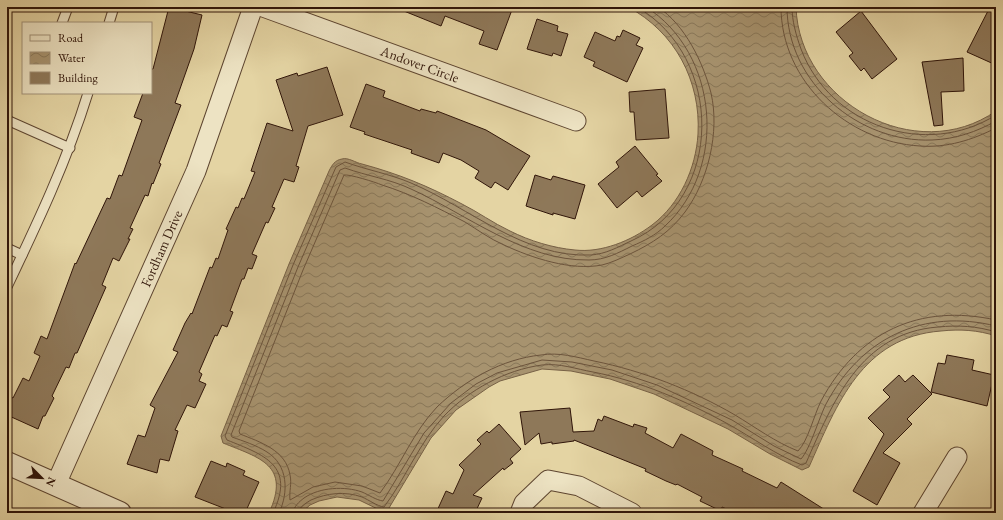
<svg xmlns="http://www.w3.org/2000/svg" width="1003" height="520" viewBox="0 0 1003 520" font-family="'EB Garamond',serif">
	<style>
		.water { fill: url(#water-waves); stroke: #776146 }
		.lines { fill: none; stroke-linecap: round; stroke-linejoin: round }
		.shore { stroke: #6c543c; stroke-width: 1 }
		.building { fill: #8e7859; stroke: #301509 }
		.service-casing { stroke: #5d4530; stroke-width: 11 }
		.minor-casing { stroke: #5d4530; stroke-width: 21 }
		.tertiary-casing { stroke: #5d4530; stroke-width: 24 }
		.service { stroke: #ede3c3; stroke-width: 9 }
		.minor { stroke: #ede3c3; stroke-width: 19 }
		.tertiary { stroke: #ede3c3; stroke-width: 22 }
		.labels { text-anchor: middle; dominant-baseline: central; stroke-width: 4; stroke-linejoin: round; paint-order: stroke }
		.street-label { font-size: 14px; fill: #301509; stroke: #ede3c3 }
	</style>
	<defs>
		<pattern id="water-waves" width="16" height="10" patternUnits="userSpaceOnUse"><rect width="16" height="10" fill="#a7936f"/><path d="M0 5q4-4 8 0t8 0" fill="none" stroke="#887759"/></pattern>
	</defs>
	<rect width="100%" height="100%" fill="#e4d4a3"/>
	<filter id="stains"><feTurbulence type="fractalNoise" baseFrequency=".005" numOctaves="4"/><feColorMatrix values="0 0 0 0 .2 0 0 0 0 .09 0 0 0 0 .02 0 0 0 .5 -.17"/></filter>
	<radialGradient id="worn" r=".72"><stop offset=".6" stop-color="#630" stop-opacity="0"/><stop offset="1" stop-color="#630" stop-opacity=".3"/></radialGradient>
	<path class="water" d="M628 7H796C799 102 916 167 996 111V336C978 330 960 329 941 331 862 337 837 404 809 467L802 470 770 454 728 429 654 394 610 379 571 371 542 369 500 381 489 387 456 410 431 438 386 513 359 500 337 497 319 501 310 505 301 513H269C291 465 260 458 223 443L221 436 289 264 329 171C332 165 335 160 342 159 348 157 356 163 362 164 399 174 428 186 462 204 478 212 493 223 510 231 530 241 553 248 575 250 601 253 631 241 652 225 680 204 696 168 698 134 701 81 675 32 628 7Z"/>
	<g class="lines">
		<g class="shore">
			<path d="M658 7C685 25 703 62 711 93 720 132 708 181 685 212 670 232 653 243 630 254 621 258 611 263 602 265 571 271 532 258 504 245 490 239 478 230 465 222 438 208 411 194 382 185 375 182 349 174 344 175L303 270 239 431 240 434C260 442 286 450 290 475 292 483 289 492 290 500L313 487 335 482 362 486 380 493C401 465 413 432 437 407 465 380 502 359 541 355 559 352 576 357 594 361 643 371 692 390 735 415 755 427 775 442 798 451 808 441 814 415 821 401 858 332 919 303 996 320"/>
			<path d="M781 7C781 82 848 142 920 146 947 148 972 140 996 128"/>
			<path d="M787 7C787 83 859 143 932 140 956 139 976 132 996 121"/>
			<path d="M792 7C792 21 796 35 801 49 830 126 926 159 996 115"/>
			<path d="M273 513C296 465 264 455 227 440L225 436 293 265 336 167 345 162C367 170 390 174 411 183 470 208 524 258 591 255 606 254 618 247 631 241 725 199 724 57 637 7"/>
			<path d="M279 513C289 492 288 465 267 452 256 445 243 441 232 437L231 435 298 267 340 170 345 168C367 176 390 179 411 189 468 215 524 261 589 260 605 260 618 253 632 246 644 241 656 235 665 226 728 168 719 53 646 7"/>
			<path d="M293 513C294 506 299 502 304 498 320 487 345 486 362 492 369 495 376 500 383 501L424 433 451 403 476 384 497 373 542 360 572 362 612 370 657 385 732 420 774 446 801 459C810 449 819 418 826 404 861 338 923 308 996 326"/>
			<path d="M298 513C299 507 306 503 311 500 327 493 345 491 362 497 369 500 377 506 384 507 406 478 419 443 444 416 469 390 505 370 542 365 560 363 576 369 593 372 640 381 686 401 728 424 753 438 776 455 802 465L806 463C833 402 860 333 938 327 958 325 977 326 996 332"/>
		</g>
	</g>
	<g class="building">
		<polygon points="169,7 202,15 194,49 175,103 181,105 159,163 161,164 153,184 152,183 148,196 145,195 130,228 133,229 128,239 130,239 119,261 113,258 102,285 106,287 77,353 75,353 69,368 66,367 52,396 54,398 45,416 43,416 38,429 7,415 7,404 11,397 13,398 23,378 29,381 40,356 34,353 41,336 47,339 75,263 76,264 107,198 110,199 119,175 122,176 142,120 134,117 143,93 151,93 151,69 153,69"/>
		<polygon points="394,7 513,7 497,50 479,44 484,31 445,16 441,26"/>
		<polygon points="990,7 996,7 996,65 967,52"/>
		<polygon points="861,11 897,59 872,79 864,68 861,71 849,56 853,53 836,32"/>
		<polygon points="537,19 558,26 557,31 568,34 561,56 553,53 552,56 527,49"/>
		<polygon points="623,30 640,38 636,45 643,48 627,82 593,66 595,62 584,57 595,32 615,41 617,36 620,37"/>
		<polygon points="963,58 964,91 941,92 943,125 934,126 922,62"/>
		<polygon points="327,67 343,115 308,126 296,166 299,167 294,182 284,179 272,207 275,208 268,223 266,222 252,254 257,256 252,269 248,268 244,279 242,279 230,311 233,312 227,327 222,325 217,336 215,335 199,372 202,374 199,381 206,384 195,408 187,405 175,430 178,431 169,461 160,459 157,473 127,464 138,435 145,437 155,408 150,405 178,352 173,350 185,323 191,313 192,314 210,267 212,268 216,258 218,259 228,230 226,229 236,207 238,208 242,198 244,199 255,172 251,171 267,123 293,131 276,80 297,73 298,76"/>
		<polygon points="366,84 385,91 383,97 420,111 421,109 436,113 437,111 486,130 530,156 508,190 495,182 491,188 475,178 479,171 461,160 443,153 439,163 411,153 412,150 364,134 365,132 350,127"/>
		<polygon points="665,89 669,138 636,140 634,112 630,112 629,92"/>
		<polygon points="635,146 658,174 656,175 662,181 642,197 637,191 617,208 598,184 619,167 616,162"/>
		<polygon points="535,175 551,180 553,176 585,185 575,219 553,213 553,215 526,206"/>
		<polygon points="947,355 974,360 972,370 994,375 987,406 931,392 938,363 945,364"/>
		<polygon points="899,375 905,382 913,375 932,394 907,419 912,424 883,453 900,463 877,505 853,491 884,434 868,418 890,397 883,390"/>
		<polygon points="570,408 573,432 594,431 598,419 602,421 604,416 633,427 634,424 647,428 645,433 673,448 681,434 713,451 712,455 743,469 742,471 777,488 781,482 830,513 735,513 722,507 721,511 700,501 702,497 677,484 676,485 666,481 645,471 646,469 574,440 574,441 552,444 552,442 541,444 539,433 525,445 520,412"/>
		<polygon points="499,424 521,449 510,459 513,463 504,470 503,468 473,495 482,498 475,513 436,513 446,491 453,494 464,470 459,465 481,444 477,440 487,431 489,433"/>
		<polygon points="211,461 226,467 227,463 245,471 243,475 259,482 245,513 236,513 195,497"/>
	</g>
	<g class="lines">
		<defs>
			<g id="service">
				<polyline points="62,23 68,7"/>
				<polyline points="109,23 114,7"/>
				<polyline points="7,120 70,148"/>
				<polyline points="7,248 22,255"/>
				<path d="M7 287C37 224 67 161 88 93"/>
			</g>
			<g id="minor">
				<path id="s1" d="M263 7 576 121"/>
				<path id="s2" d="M56 484 196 171 253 7"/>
				<polyline points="520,513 524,503 548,480 579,486 632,513"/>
				<polyline points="923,513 957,457"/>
			</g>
			<polyline id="tertiary" points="7,463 120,513"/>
		</defs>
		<use href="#service" class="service-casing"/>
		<use href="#minor" class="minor-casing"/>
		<use href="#tertiary" class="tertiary-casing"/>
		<use href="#service" class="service"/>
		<use href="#minor" class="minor"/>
		<use href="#tertiary" class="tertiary"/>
	</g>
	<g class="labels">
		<g class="street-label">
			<text stroke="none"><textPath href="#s1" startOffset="167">Andover Circle</textPath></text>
			<text stroke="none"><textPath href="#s2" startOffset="258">Fordham Drive</textPath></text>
		</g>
	</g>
	<rect width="1003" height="520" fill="none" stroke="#e4d4a3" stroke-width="24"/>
	<rect x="8" y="8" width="987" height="504" fill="none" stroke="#301509" stroke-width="2"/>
	<rect x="12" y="12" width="979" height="496" fill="none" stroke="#301509"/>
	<rect x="22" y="22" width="130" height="72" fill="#ede3c3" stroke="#a19179"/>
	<rect x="30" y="35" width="20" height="6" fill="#ede3c3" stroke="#a19179"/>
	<text x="58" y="42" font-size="12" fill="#301509">Road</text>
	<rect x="30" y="52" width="20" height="12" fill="url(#water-waves)" stroke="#a19179"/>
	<text x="58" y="62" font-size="12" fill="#301509">Water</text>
	<rect x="30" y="72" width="20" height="12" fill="#8e7859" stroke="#a19179"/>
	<text x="58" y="82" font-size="12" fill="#301509">Building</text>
	<g transform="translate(42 478) rotate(114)" stroke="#ede3c3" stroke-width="3" paint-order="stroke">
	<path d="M0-3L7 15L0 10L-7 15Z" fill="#301509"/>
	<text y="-6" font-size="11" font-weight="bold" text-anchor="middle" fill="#301509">N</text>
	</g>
	<rect width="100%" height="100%" filter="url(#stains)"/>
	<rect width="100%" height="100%" fill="url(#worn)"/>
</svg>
